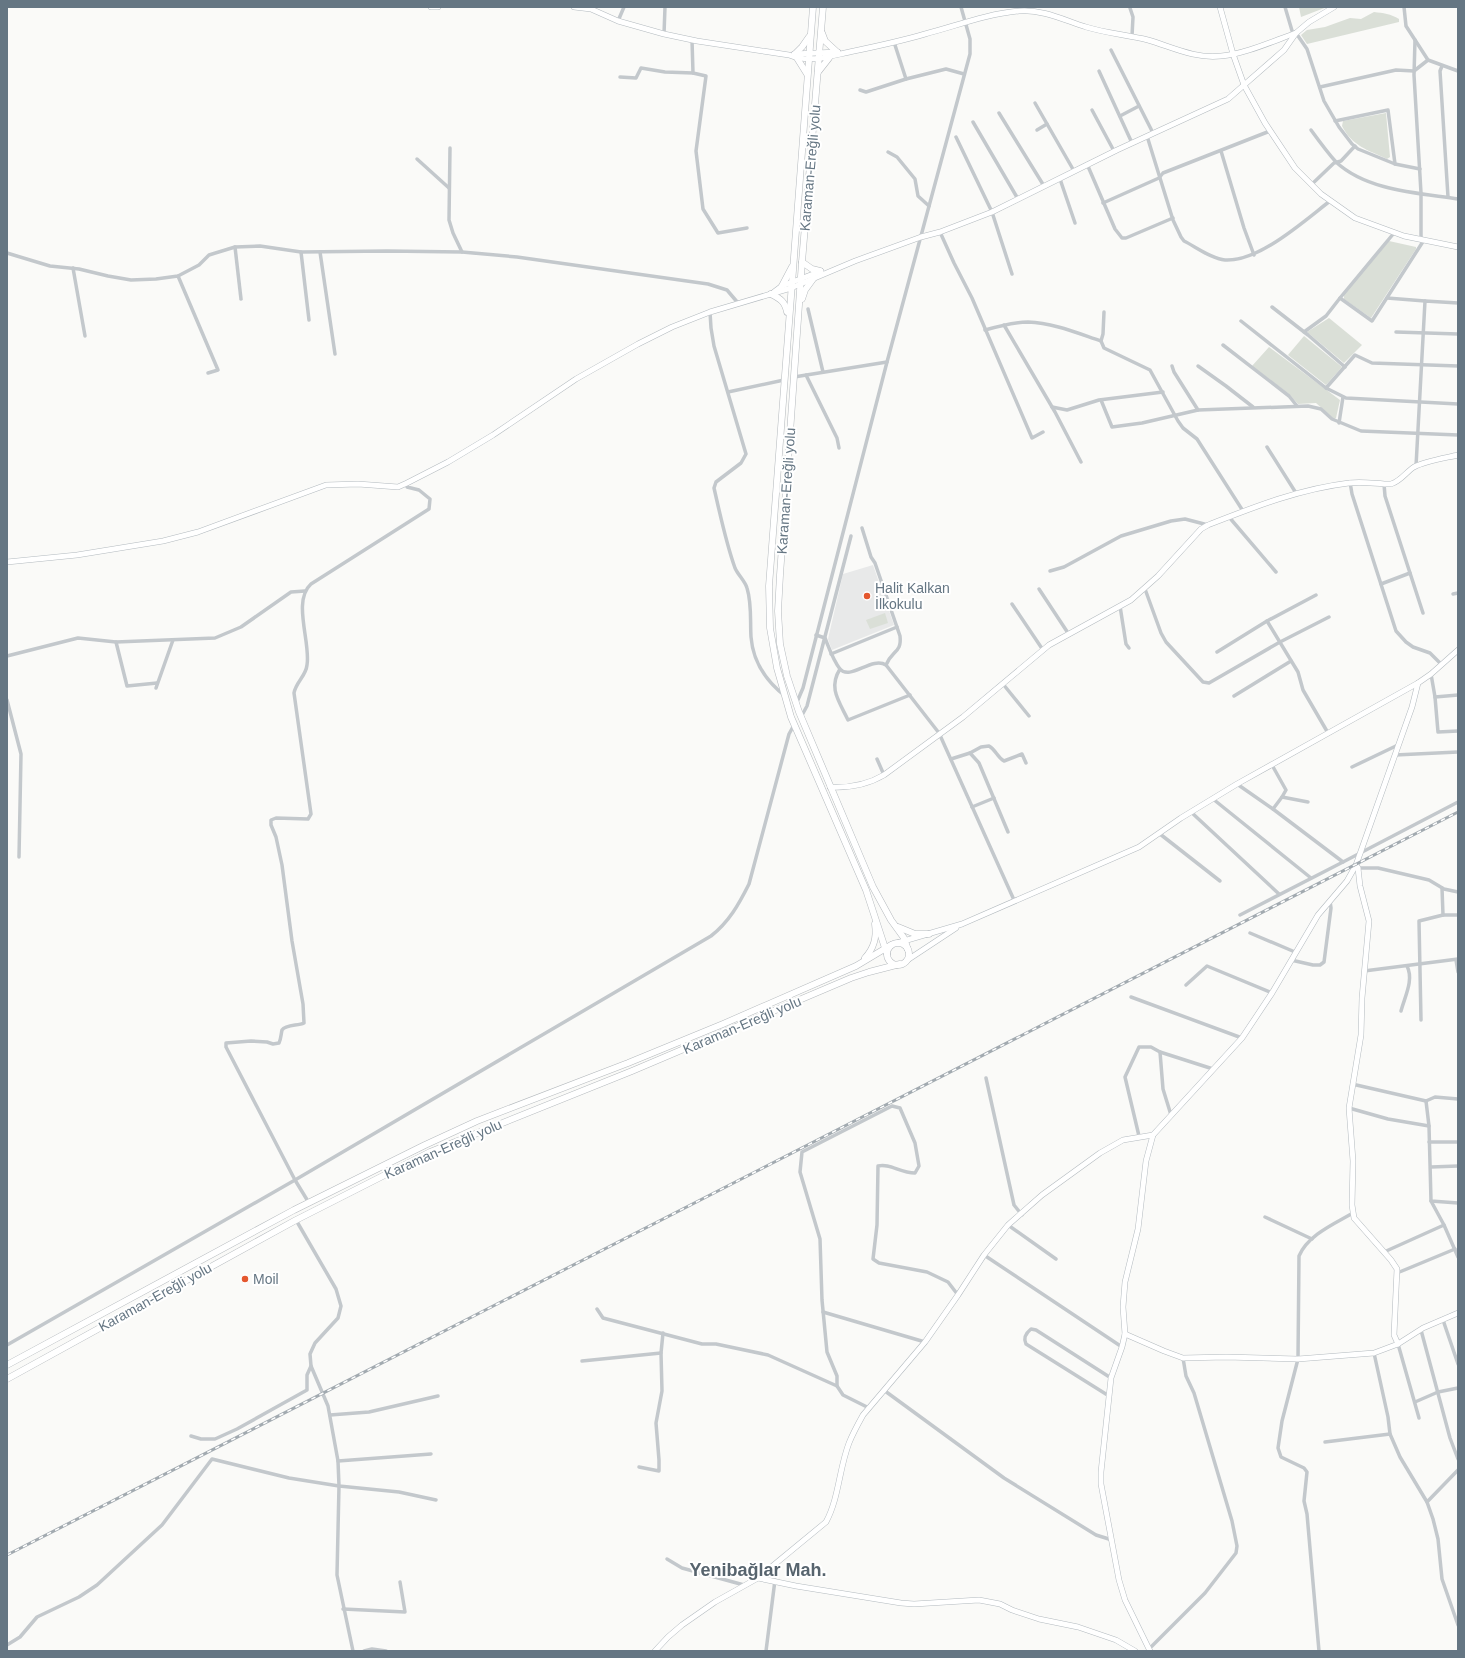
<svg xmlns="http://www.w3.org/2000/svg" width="1465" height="1658" viewBox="0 0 1465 1658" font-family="Helvetica,sans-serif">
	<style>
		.built { fill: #e8e9e9 }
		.green { fill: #dadfd7 }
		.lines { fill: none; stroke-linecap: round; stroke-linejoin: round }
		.secondary-casing { stroke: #b3babf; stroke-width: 6 }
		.highway-casing { stroke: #b4b9bd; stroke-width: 7 }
		.street { stroke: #c3c8cc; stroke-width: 3.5 }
		.secondary { stroke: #fff; stroke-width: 5 }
		.highway { stroke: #fff; stroke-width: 6 }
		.rail-casing { stroke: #a2aab0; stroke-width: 3 }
		.rail { stroke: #fff; stroke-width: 1.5; stroke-dasharray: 4.5; stroke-linecap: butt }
		.poi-dot { fill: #e4572e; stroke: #fff; stroke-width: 1.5 }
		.labels { text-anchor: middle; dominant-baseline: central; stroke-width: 4; stroke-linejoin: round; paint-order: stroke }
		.street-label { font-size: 14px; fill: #657683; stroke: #fff }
		.poi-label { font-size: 14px; fill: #657683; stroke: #fff; text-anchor: start }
		.district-label { font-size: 18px; font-weight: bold; fill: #57646e; stroke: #fff }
	</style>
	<rect width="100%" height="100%" fill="#fafaf8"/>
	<polygon class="built" points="873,565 894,625 832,650 828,639 843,574"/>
	<g class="green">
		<polygon points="1299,7 1327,7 1301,17"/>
		<path d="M1374 12C1383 13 1391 14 1399 19V22L1307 44 1301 35 1307 30 1325 27 1350 18 1361 19Z"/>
		<path d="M1386 113 1390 157 1387 159C1368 150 1352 146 1342 126L1343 121Z"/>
		<polygon points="1389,241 1416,247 1416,249 1371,318 1344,299 1344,294"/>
		<polygon points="1329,318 1362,345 1344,363 1307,332"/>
		<polygon points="1304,336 1342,367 1326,385 1288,355"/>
		<polygon points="1269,347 1340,400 1336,418 1334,419 1316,403 1298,404 1289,394 1252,366"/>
		<polygon points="885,613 888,623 870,629 866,620"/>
	</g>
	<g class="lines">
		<defs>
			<g id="secondary">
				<polyline points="431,7 438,7"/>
				<path d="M574 7 591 9 618 21 664 34 697 41 789 55C811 64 833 55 854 51 878 46 901 41 925 34 956 26 986 14 1019 11 1042 9 1064 20 1086 27 1106 33 1127 35 1148 40 1172 47 1195 59 1221 56 1245 54 1273 41 1296 33"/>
				<polyline points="1220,7 1233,54 1244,85 1265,123 1295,168 1321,194 1355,218 1404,236 1458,247"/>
				<polyline points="794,54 838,52"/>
				<polyline points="774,292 782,286 821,271"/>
				<polyline points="7,562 77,555 163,541 198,532 326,485 358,484 398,487 407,483 448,462 493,435 576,379 638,344 672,327 710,312 791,288 855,261 921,237 940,232 992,212 1117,150 1228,99 1284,50 1296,33 1309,22 1334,7"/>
				<path d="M830 787C850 788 867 785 884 775L963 717 1049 645 1131 600 1158 576 1201 529 1208 525C1254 507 1299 489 1349 483 1363 481 1377 484 1391 484 1401 481 1406 472 1414 467 1425 461 1445 458 1458 455"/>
				<polyline points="1356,865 1358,868 1360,886 1369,921 1362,998 1361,1035 1349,1108 1353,1161 1352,1205 1354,1218 1391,1260 1397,1269 1394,1335 1398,1344"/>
				<polyline points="897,943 962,924 1139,847 1181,818 1237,784 1418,683 1431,674 1458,650"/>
				<polyline points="906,961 956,928"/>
				<polyline points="1125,1334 1164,1351 1183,1358 1226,1357 1298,1359 1374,1353 1398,1344 1423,1328 1458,1313"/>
				<polyline points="758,1578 796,1586 901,1603 914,1604 979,1600 1000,1604 1012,1610 1039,1619 1078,1627 1116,1640 1135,1651"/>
				<path d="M655 1651 668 1637 682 1625 715 1602 758 1578 826 1522C839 1498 839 1469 849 1443 853 1433 858 1424 863 1415L925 1342 958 1295 984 1255 1008 1225 1042 1195 1100 1153 1123 1140 1153 1135"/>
				<polyline points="1150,1651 1125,1600 1119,1580 1101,1484 1101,1472 1111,1378 1122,1347 1125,1334 1123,1307 1125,1282 1138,1229 1146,1161 1153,1135 1242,1038 1272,993 1318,915 1347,881 1356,865 1412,707 1418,683"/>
			</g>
			<g id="highway">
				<polyline points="813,7 769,586 770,628 777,668 791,717 866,890 887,954"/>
				<polyline points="823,7 802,262 780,575 778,611 780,644 787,676 799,712 873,887 891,920 904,938 908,950"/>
				<polyline points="822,33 825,41 837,52"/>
				<polyline points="795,54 802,47 809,37"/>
				<polyline points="797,58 807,74"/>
				<polyline points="818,72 829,58"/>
				<polyline points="802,262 812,269 820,271"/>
				<polyline points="782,286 792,267"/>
				<path d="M771 294C781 299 785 302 787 312"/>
				<polyline points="802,299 805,290 813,279"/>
				<polyline points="898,927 915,934 929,934"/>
				<circle cx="898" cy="954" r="11"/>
				<path d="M865 958C874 948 877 938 875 924"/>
				<polyline points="7,1365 294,1210 425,1145 477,1121 628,1063 723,1024 856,966 891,945"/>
				<polyline points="7,1379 296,1220 430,1152 632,1071 851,978 869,972 900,964"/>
			</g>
		</defs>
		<use href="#secondary" class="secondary-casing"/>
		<use href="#highway" class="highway-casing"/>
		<g class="street">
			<polyline points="1285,7 1293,34"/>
			<polyline points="1404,7 1406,26 1428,60 1458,71"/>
			<polyline points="1130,8 1133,17 1132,36"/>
			<polyline points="618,21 624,7"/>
			<polyline points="1296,33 1307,49 1324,101 1339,127 1352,144 1358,149 1395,164 1420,169"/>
			<polyline points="664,34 665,7"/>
			<polyline points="692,40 693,73 706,76 696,151 703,209 718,233 747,228"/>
			<polyline points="1415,40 1414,75 1421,193 1421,240"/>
			<polyline points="894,42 906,79"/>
			<polyline points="1111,50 1153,133"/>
			<polyline points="1442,66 1440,71 1448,197"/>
			<polyline points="1099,71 1132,143"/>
			<polyline points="620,77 636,78 641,68 665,72 693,73"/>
			<polyline points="1320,87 1396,70 1414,71 1428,60"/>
			<polyline points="860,90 866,92 906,79 946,69 964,74"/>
			<polyline points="1035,103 1074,171"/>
			<polyline points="1092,110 1114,151"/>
			<polyline points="999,113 1044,186"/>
			<polyline points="1120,116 1139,106"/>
			<polyline points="1335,121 1388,110 1395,164"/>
			<polyline points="973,122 1018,199"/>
			<polyline points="1037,130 1047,124"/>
			<path d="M1311 130C1319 141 1327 152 1336 162 1367 191 1419 193 1458 199"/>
			<path d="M1147 136 1173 220 1181 237 1184 241C1196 247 1212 259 1225 260 1259 262 1304 221 1330 201"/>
			<polyline points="956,137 992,212 1012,274"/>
			<polyline points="450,148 449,220 453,233 462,252"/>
			<polyline points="1221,151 1244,228 1254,255"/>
			<polyline points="888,152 897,157 915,179 918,196 929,206"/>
			<polyline points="417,159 449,188"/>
			<polyline points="1087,164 1115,229 1122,238 1126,238 1173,218"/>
			<polyline points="1060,179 1075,223"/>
			<polyline points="1311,185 1334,163 1341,161 1355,146"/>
			<polyline points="1103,203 1159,178 1163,173 1270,131"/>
			<polyline points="940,232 954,263 972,298 1032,438 1043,432"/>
			<polyline points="1394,233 1340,298 1372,321 1424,240"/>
			<polyline points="235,247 241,299"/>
			<polyline points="301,252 309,320"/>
			<polyline points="320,252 335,354"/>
			<polyline points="7,253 50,266 79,269 108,276 131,280 156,279 178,276 199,265 209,255 235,247 260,246 301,252 387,251 462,252 517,257 708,284 727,290 738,303"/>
			<polyline points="73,268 85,336"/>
			<polyline points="178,276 218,370 208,373"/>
			<polyline points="1387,298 1425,301"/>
			<polyline points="1272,307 1308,335 1345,367"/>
			<polyline points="808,309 823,372"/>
			<path d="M710 312 711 328 714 346 746 454 741 463 716 482 714 488C720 514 726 543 735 568 738 575 745 581 747 588 752 604 750 621 751 637 753 662 766 681 785 696"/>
			<polyline points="1241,321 1326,388 1346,398 1458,404"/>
			<polyline points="1004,325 1055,412 1081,462"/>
			<path d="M985 330C999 326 1014 322 1028 322 1053 323 1077 333 1101 341L1104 348 1150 370 1178 421 1183 428 1197 439 1243 511"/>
			<polyline points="1304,332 1326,316 1340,298"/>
			<polyline points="1396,332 1458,334"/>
			<polyline points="1101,341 1103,334 1104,312"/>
			<polyline points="1223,345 1289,396 1297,406"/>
			<polyline points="1172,366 1174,372 1198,410"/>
			<polyline points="1198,366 1226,386 1253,407"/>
			<polyline points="806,375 837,438 839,448"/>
			<polyline points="794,377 887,362"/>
			<polyline points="1326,388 1355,355 1372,363 1458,366"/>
			<polyline points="728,392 784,380"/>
			<polyline points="1101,400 1112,427 1142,423 1198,410 1308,406 1321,409 1332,419 1361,431 1458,435"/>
			<polyline points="1052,407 1067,410 1099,400 1163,392"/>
			<polyline points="1339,423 1343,397"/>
			<polyline points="1267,447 1296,493"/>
			<polyline points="1416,466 1425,301 1458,303"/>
			<polyline points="1350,482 1352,494 1396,631 1406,642 1413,647 1430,653 1442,665"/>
			<polyline points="1384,484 1385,496 1423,613"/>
			<polyline points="1229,517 1276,572"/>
			<path d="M862 528 871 557 875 563 900 636C902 653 892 650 886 665"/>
			<polyline points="1050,571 1064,567 1121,536 1171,521 1185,519 1208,525"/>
			<polyline points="1381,584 1410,573"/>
			<polyline points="1039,589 1068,633"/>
			<polyline points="1145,589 1161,633 1166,642 1203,682 1209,683 1280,642 1329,617"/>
			<polyline points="1453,594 1458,593"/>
			<polyline points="1012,604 1043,650"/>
			<polyline points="1120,606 1126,644 1129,648"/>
			<polyline points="1267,621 1298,672 1303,690 1328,733"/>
			<path d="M816 635 825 638C829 648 833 660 840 669 850 681 872 656 886 665L939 733 1014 900"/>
			<polyline points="116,642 127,686 157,683"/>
			<polyline points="1217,652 1267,621 1316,595"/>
			<polyline points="831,654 897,627"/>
			<polyline points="7,656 78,638 116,642 215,638 241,627 291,592 305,591"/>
			<path d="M840 669C828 688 839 701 848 720L910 695"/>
			<polyline points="1431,674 1435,697 1438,732 1458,731"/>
			<polyline points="1003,684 1029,716"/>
			<polyline points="156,688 173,640"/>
			<polyline points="1234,696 1291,661"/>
			<polyline points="1435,697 1458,695"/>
			<polyline points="7,700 21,754 19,857"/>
			<polyline points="797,702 803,688 887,362 970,54 970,39 961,7"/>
			<polyline points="801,717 807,706 851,536"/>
			<path d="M970 753 981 747 989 746C996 750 997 757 1004 761L1022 754 1026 763"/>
			<polyline points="1395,755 1458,752"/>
			<polyline points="877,759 884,775"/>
			<polyline points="951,759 970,753 979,763 1008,832"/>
			<polyline points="1272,765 1286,790 1282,797"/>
			<polyline points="1352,767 1398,745"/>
			<polyline points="1237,784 1273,809 1343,862 1458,802"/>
			<polyline points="1213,799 1311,878"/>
			<polyline points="972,807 994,798"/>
			<polyline points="1273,809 1282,797 1308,802"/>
			<polyline points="1191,812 1279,894"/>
			<polyline points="1160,834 1220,881"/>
			<polyline points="1358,868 1378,868 1429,880 1444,889 1458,892"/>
			<polyline points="1442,888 1443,915 1458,915"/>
			<polyline points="1240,915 1343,862"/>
			<polyline points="1250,933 1295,952"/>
			<polyline points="1291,960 1313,965 1320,965 1324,962 1331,908 1330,901"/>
			<polyline points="1456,960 1458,972"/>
			<polyline points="1364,971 1458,959"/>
			<polyline points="1186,985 1207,966 1272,993"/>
			<polyline points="1131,997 1242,1038"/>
			<path d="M1401 1011C1405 996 1414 980 1407 966"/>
			<polyline points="1421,1020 1419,921 1443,915"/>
			<polyline points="1160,1052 1163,1089 1171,1115"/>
			<polyline points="986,1078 1014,1205 1022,1215"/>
			<polyline points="1352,1084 1426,1101 1435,1097 1458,1099"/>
			<polyline points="1426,1101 1429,1126 1431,1201 1458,1203"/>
			<polyline points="1349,1108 1388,1119 1429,1126"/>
			<polyline points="1139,1136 1125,1077 1139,1047 1151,1047 1160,1052 1213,1069"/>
			<polyline points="1429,1142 1458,1142"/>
			<polyline points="1431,1167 1458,1166"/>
			<polyline points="1431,1201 1444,1225 1458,1257"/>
			<path d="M309 1203 295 1180 226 1047V1043L251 1041 267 1042 273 1044 279 1043C281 1039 281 1034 282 1030 286 1024 298 1026 304 1023L303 1004 292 941 282 865 276 837 271 825V820L276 818 308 819 311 814 294 693C296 682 306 676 307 665 311 643 292 601 311 584L429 509 430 499 419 490 407 487V483"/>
			<polyline points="1265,1217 1312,1239"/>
			<polyline points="296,1220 336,1289 341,1306 338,1318 315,1343 310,1354 311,1366 328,1406 338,1461 339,1486 337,1575 353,1651"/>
			<polyline points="1008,1225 1056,1259"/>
			<polyline points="1384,1252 1444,1225"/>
			<polyline points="984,1255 1122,1347"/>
			<polyline points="1397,1273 1455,1249"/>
			<polyline points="597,1309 603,1318 702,1344 716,1344 768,1355 837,1386 843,1395 869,1408"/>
			<polyline points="823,1312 925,1342"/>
			<polyline points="1443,1320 1458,1364"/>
			<polyline points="1421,1330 1450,1438 1458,1459"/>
			<polyline points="1398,1344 1419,1418"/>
			<path d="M7 1345 295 1180 711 936C729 922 739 904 749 884L789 734 794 725"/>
			<polyline points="1374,1353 1388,1417 1390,1434 1400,1457 1427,1502 1433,1519 1438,1539 1442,1579 1458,1625"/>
			<polyline points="582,1361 661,1353"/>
			<path d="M837 1386V1376L827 1352 822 1300 820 1239 800 1172 802 1152 892 1106 900 1108 915 1143 919 1166 915 1173C900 1173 890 1163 878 1166L877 1225 873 1259 879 1263 927 1272 948 1282 958 1295"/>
			<polyline points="885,1391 1004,1478 1096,1535 1112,1540"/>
			<path d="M1109 1396 1026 1344C1023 1338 1026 1333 1031 1329L1036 1330 1111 1378"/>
			<polyline points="1415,1402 1438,1392 1458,1388"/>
			<polyline points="330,1415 369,1412 438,1396"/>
			<polyline points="191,1436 201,1439 215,1439 237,1429 307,1390 307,1375 311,1366"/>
			<polyline points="1325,1442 1390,1434"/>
			<polyline points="338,1461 431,1454"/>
			<polyline points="639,1467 659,1471 659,1460 656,1423 662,1391 661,1353 663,1333"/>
			<polyline points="1427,1502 1458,1470"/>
			<polyline points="667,1559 682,1568 744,1585"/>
			<polyline points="343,1609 405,1612 400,1582"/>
			<polyline points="7,1645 20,1637 37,1617 79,1597 97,1585 162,1525 212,1459 289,1478 339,1486 399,1492 436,1500"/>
			<polyline points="1149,1649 1205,1593 1236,1553 1237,1546 1232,1521 1194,1393 1186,1376 1183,1358"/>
			<polyline points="364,1651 372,1649 386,1651"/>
			<polyline points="766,1651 775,1580"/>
			<path d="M1319 1651 1307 1514 1304 1501 1307 1472 1304 1468 1281 1457 1278 1448 1282 1421 1298 1359 1299 1256C1308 1235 1334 1224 1353 1213"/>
		</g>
		<use href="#secondary" class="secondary"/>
		<use href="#highway" class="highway"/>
		<defs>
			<polyline id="rail" points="7,1555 1458,812"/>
		</defs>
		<use href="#rail" class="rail-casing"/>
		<use href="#rail" class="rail"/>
	</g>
	<g class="poi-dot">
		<circle cx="867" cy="596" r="4"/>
		<circle cx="245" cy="1279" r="4"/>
	</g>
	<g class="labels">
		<g class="street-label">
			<text transform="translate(810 168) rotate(-85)">Karaman-Ereğli yolu</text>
			<text transform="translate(786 491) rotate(-86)">Karaman-Ereğli yolu</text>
			<text transform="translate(742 1025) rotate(-23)">Karaman-Ereğli yolu</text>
			<text transform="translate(443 1149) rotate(-24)">Karaman-Ereğli yolu</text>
			<text transform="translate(155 1297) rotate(-29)">Karaman-Ereğli yolu</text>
		</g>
		<g class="poi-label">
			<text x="875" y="588">Halit Kalkan<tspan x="875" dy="16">İlkokulu</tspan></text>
			<text x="253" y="1279">Moil</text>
		</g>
		<g class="district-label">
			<text x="758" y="1570">Yenibağlar Mah.</text>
		</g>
	</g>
	<rect width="1465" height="1658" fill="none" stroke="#657683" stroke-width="16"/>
</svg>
